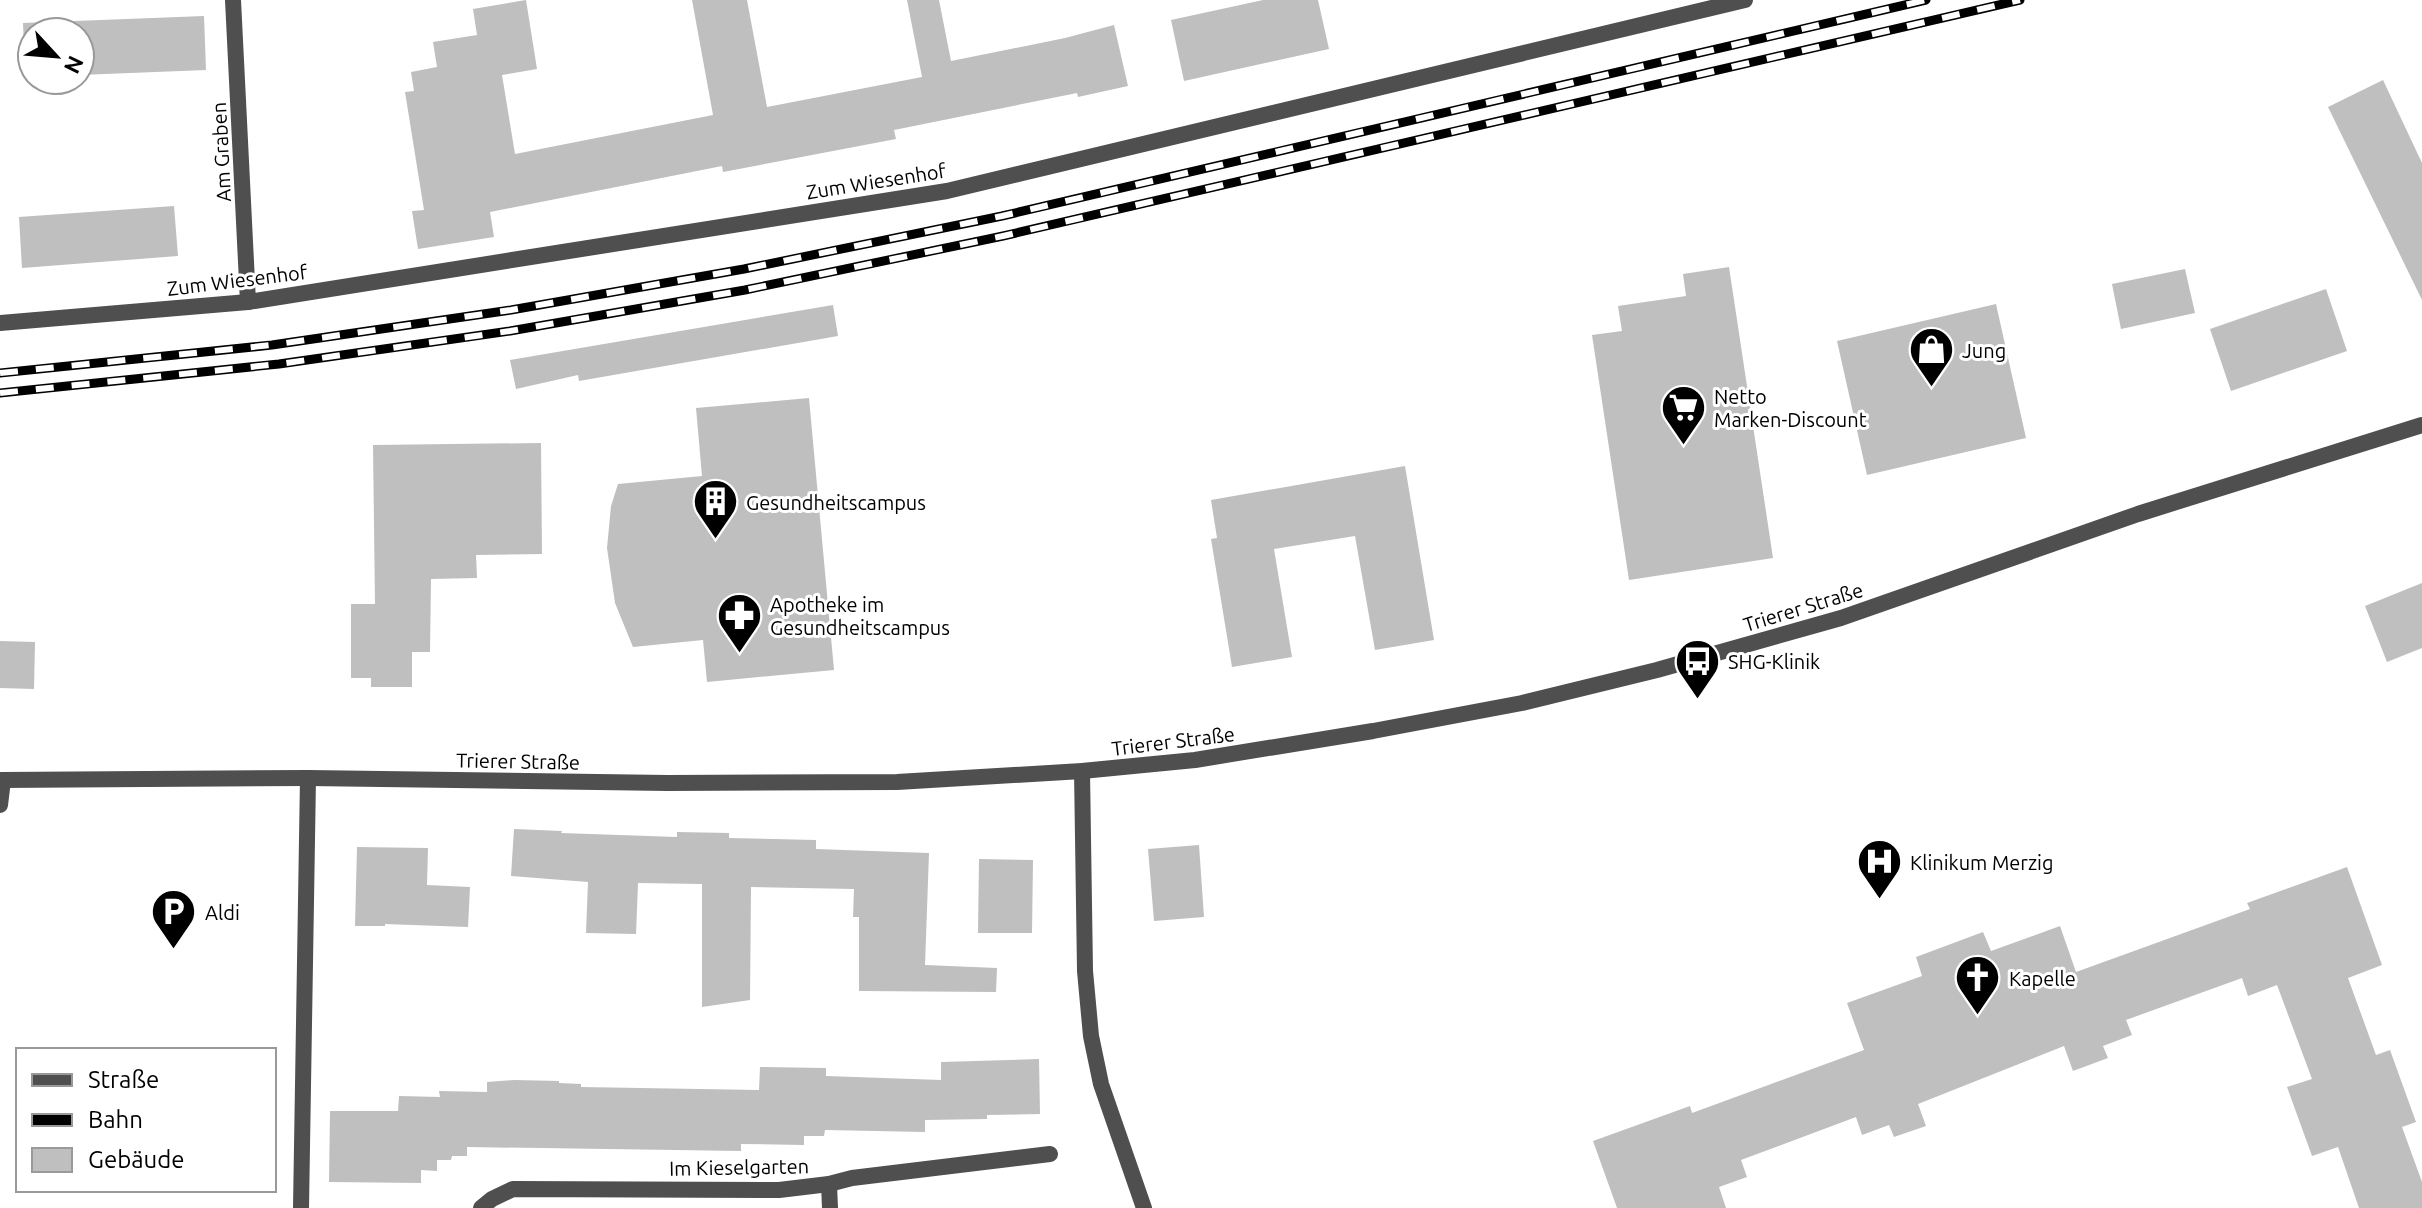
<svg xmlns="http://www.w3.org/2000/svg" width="2422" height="1208" viewBox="0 0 2422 1208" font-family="Ubuntu,sans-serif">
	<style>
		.building { fill: #bfbfbf }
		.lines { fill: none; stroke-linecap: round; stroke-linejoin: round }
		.minor { stroke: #4f4f4f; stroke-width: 16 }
		.tertiary { stroke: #4f4f4f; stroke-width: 16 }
		.rail-casing { stroke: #000; stroke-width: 9 }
		.rail { stroke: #fff; stroke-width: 6; stroke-dasharray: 18; stroke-linecap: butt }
		.labels { text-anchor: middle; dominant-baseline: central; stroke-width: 6; stroke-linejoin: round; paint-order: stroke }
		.street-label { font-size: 20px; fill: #000; stroke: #fff }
		.poi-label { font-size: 20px; fill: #000; stroke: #fff; text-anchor: start }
	</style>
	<rect width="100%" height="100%" fill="#fff"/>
	<g class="building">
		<polygon points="526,0 537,69 502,75 515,154 713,115 692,0 747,0 767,107 922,77 907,0 939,0 951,61 1065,38 1114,25 1128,86 1078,97 1077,93 894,130 896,139 723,172 722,166 490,212 494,237 418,249 412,211 424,210 405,92 414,91 411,72 437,67 433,42 477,35 473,9"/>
		<polygon points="1263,0 1318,0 1329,49 1184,81 1171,20"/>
		<polygon points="204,16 206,70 80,75 80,32 32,32 32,77 25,77 23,23"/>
		<polygon points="2383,80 2422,163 2422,300 2328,107"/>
		<polygon points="174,206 178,256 22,268 19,217"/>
		<polygon points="1729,267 1773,558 1629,580 1592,335 1622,331 1618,306 1686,296 1683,274"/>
		<polygon points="2185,269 2195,313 2121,329 2112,284"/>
		<polygon points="2326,289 2347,351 2231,391 2210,329"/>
		<polygon points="1996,304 2026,438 1867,475 1837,341"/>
		<polygon points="833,305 838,336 579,381 578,375 516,389 510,360"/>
		<polygon points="809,398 834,670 707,682 703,640 633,647 615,603 607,548 611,506 618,484 702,476 696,408"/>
		<polygon points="541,443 542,554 476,555 477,578 431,579 430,652 412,652 412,687 371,687 371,678 351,678 351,604 375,604 373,445"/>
		<polygon points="1405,466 1434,640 1375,650 1355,536 1274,549 1292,657 1232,667 1211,539 1217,538 1211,500"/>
		<polygon points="2422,583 2422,648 2387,662 2365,606"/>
		<polygon points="0,641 35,642 34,689 0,688"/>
		<polygon points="514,829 562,831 561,833 677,837 677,832 729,833 729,838 816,840 816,849 929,853 925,965 997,968 996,992 859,991 859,917 853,917 854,889 751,887 750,1000 702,1007 702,884 638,883 636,934 586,933 588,882 511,876"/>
		<polygon points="1199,845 1204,917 1154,921 1148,849"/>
		<polygon points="357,847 428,848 427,885 470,887 468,927 385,924 385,926 355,926"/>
		<polygon points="979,859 1033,860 1032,933 978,933"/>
		<polygon points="2347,867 2382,965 2348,978 2376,1055 2390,1050 2416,1122 2402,1127 2422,1182 2422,1208 2359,1208 2338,1147 2312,1156 2287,1087 2312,1079 2277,985 2248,996 2242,978 2126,1020 2132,1035 2103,1046 2108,1058 2073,1071 2064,1046 1918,1104 1926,1126 1894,1137 1889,1125 1862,1135 1856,1117 1741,1160 1747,1177 1719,1187 1726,1208 1617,1208 1593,1141 1690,1106 1692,1113 1864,1050 1847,1003 1922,976 1916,957 1983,932 1991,951 2060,926 2076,972 2250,909 2247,903"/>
		<polygon points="1039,1059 1040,1114 987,1115 987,1119 925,1120 925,1132 825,1130 824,1136 804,1136 804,1145 741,1144 741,1151 467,1147 467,1156 452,1156 451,1160 437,1160 437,1171 421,1170 421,1183 329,1182 330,1111 398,1111 399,1096 440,1097 439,1091 487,1092 487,1082 514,1080 559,1081 559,1083 581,1084 581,1087 759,1090 760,1067 826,1068 826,1076 941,1080 941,1062"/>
	</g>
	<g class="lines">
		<g class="minor">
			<polyline points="233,0 248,302"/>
			<polyline points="0,323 248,302 947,191 1745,0"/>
			<polyline points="1082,771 1085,971 1091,1036 1101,1084 1144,1208"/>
			<polyline points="0,805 3,780"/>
			<polyline points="829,1184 830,1208"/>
			<polyline points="301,1208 308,778"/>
			<polyline points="481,1208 492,1199 513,1189 779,1190 829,1184 852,1178 1050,1154"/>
		</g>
		<polyline class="tertiary" points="0,780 308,778 668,783 897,782 1082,771 1195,760 1373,731 1522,703 1657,670 1841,618 2138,514 2422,425"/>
		<defs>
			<g id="rail">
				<polyline points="0,373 272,345 511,310 744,269 1002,216 1926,0"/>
				<polyline points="0,393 279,364 510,331 745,290 1003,236 2020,0"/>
			</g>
		</defs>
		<use href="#rail" class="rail-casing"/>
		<use href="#rail" class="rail"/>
	</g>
	<defs>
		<symbol id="shop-pin" viewBox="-11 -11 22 30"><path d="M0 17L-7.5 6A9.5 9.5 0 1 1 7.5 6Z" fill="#000" stroke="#fff"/><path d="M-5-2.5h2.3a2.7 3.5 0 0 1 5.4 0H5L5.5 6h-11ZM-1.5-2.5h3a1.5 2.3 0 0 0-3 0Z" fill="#fff"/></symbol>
		<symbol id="supermarket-pin" viewBox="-11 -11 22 30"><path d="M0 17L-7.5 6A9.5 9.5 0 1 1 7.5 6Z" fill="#000" stroke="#fff"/><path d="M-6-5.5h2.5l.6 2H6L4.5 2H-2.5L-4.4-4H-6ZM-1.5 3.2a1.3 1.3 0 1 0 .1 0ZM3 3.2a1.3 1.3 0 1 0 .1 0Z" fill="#fff"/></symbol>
		<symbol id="building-pin" viewBox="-11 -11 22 30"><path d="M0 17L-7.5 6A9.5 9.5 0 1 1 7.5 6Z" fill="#000" stroke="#fff"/><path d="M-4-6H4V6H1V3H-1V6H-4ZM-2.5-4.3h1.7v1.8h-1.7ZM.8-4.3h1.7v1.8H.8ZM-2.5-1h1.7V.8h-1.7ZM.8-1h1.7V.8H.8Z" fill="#fff"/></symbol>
		<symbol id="pharmacy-pin" viewBox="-11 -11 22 30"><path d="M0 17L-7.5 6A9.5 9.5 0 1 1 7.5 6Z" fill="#000" stroke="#fff"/><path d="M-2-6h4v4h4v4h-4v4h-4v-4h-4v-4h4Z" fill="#fff"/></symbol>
		<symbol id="bus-pin" viewBox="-11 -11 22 30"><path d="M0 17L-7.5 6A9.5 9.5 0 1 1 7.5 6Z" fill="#000" stroke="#fff"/><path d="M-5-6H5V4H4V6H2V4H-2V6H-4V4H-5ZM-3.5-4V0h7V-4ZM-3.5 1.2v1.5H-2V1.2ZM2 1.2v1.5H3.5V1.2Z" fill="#fff"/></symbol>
		<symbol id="hospital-pin" viewBox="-11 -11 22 30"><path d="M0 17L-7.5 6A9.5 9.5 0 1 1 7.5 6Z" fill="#000" stroke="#fff"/><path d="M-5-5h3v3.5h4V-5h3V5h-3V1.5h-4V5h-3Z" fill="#fff"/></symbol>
		<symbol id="parking-pin" viewBox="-11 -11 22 30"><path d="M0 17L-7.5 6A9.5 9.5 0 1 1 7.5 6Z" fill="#000" stroke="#fff"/><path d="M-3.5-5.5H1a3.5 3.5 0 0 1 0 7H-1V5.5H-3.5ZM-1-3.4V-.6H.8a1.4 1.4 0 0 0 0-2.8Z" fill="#fff"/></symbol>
		<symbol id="church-pin" viewBox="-11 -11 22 30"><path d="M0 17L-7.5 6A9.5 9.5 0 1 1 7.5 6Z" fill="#000" stroke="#fff"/><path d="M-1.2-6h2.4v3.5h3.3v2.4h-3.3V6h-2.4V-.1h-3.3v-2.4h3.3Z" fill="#fff"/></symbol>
	</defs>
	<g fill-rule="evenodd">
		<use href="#shop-pin" x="1906" y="324" width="51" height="69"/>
		<use href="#supermarket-pin" x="1658" y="382" width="51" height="69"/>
		<use href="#building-pin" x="690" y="476" width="51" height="69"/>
		<use href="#pharmacy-pin" x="714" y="590" width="51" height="69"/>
		<use href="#bus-pin" x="1672" y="636" width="51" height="69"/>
		<use href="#hospital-pin" x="1854" y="836" width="51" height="69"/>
		<use href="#parking-pin" x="148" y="886" width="51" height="69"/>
		<use href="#church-pin" x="1952" y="952" width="51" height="69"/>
	</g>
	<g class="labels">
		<g class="street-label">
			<text transform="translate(221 152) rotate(-93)">Am Graben</text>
			<text transform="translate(876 181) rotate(-9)">Zum Wiesenhof</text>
			<text transform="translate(237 280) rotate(-7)">Zum Wiesenhof</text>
			<text transform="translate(1803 607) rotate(-17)">Trierer Straße</text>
			<text transform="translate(1173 741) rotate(-7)">Trierer Straße</text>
			<text transform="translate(518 761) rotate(1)">Trierer Straße</text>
			<text transform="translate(739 1167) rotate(-1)">Im Kieselgarten</text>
		</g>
		<g class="poi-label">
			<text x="1962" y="350">Jung</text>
			<text x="1714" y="396">Netto<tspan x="1714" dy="23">Marken-Discount</tspan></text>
			<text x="746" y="502">Gesundheitscampus</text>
			<text x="770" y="604">Apotheke im<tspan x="770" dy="23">Gesundheitscampus</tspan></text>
			<text x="1728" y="661">SHG-Klinik</text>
			<text x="1910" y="862">Klinikum Merzig</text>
			<text x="205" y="912">Aldi</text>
			<text x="2009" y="978">Kapelle</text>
		</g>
	</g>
	<rect x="16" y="1048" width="260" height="144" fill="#ffffff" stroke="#999999" stroke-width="2"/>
	<rect x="32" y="1074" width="40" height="12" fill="#4f4f4f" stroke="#999999" stroke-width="2"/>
	<text x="88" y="1088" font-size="24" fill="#000000">Straße</text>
	<rect x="32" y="1114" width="40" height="12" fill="#000000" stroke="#999999" stroke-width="2"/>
	<text x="88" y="1128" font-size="24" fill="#000000">Bahn</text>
	<rect x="32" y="1148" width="40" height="24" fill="#bfbfbf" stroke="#999999" stroke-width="2"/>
	<text x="88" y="1168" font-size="24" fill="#000000">Gebäude</text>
	<g transform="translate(56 56) rotate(116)"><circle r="38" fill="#ffffff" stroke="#999999" stroke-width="2"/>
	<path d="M0-6L14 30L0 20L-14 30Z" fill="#000000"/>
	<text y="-12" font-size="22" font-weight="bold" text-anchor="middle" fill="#000000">N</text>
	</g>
</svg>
